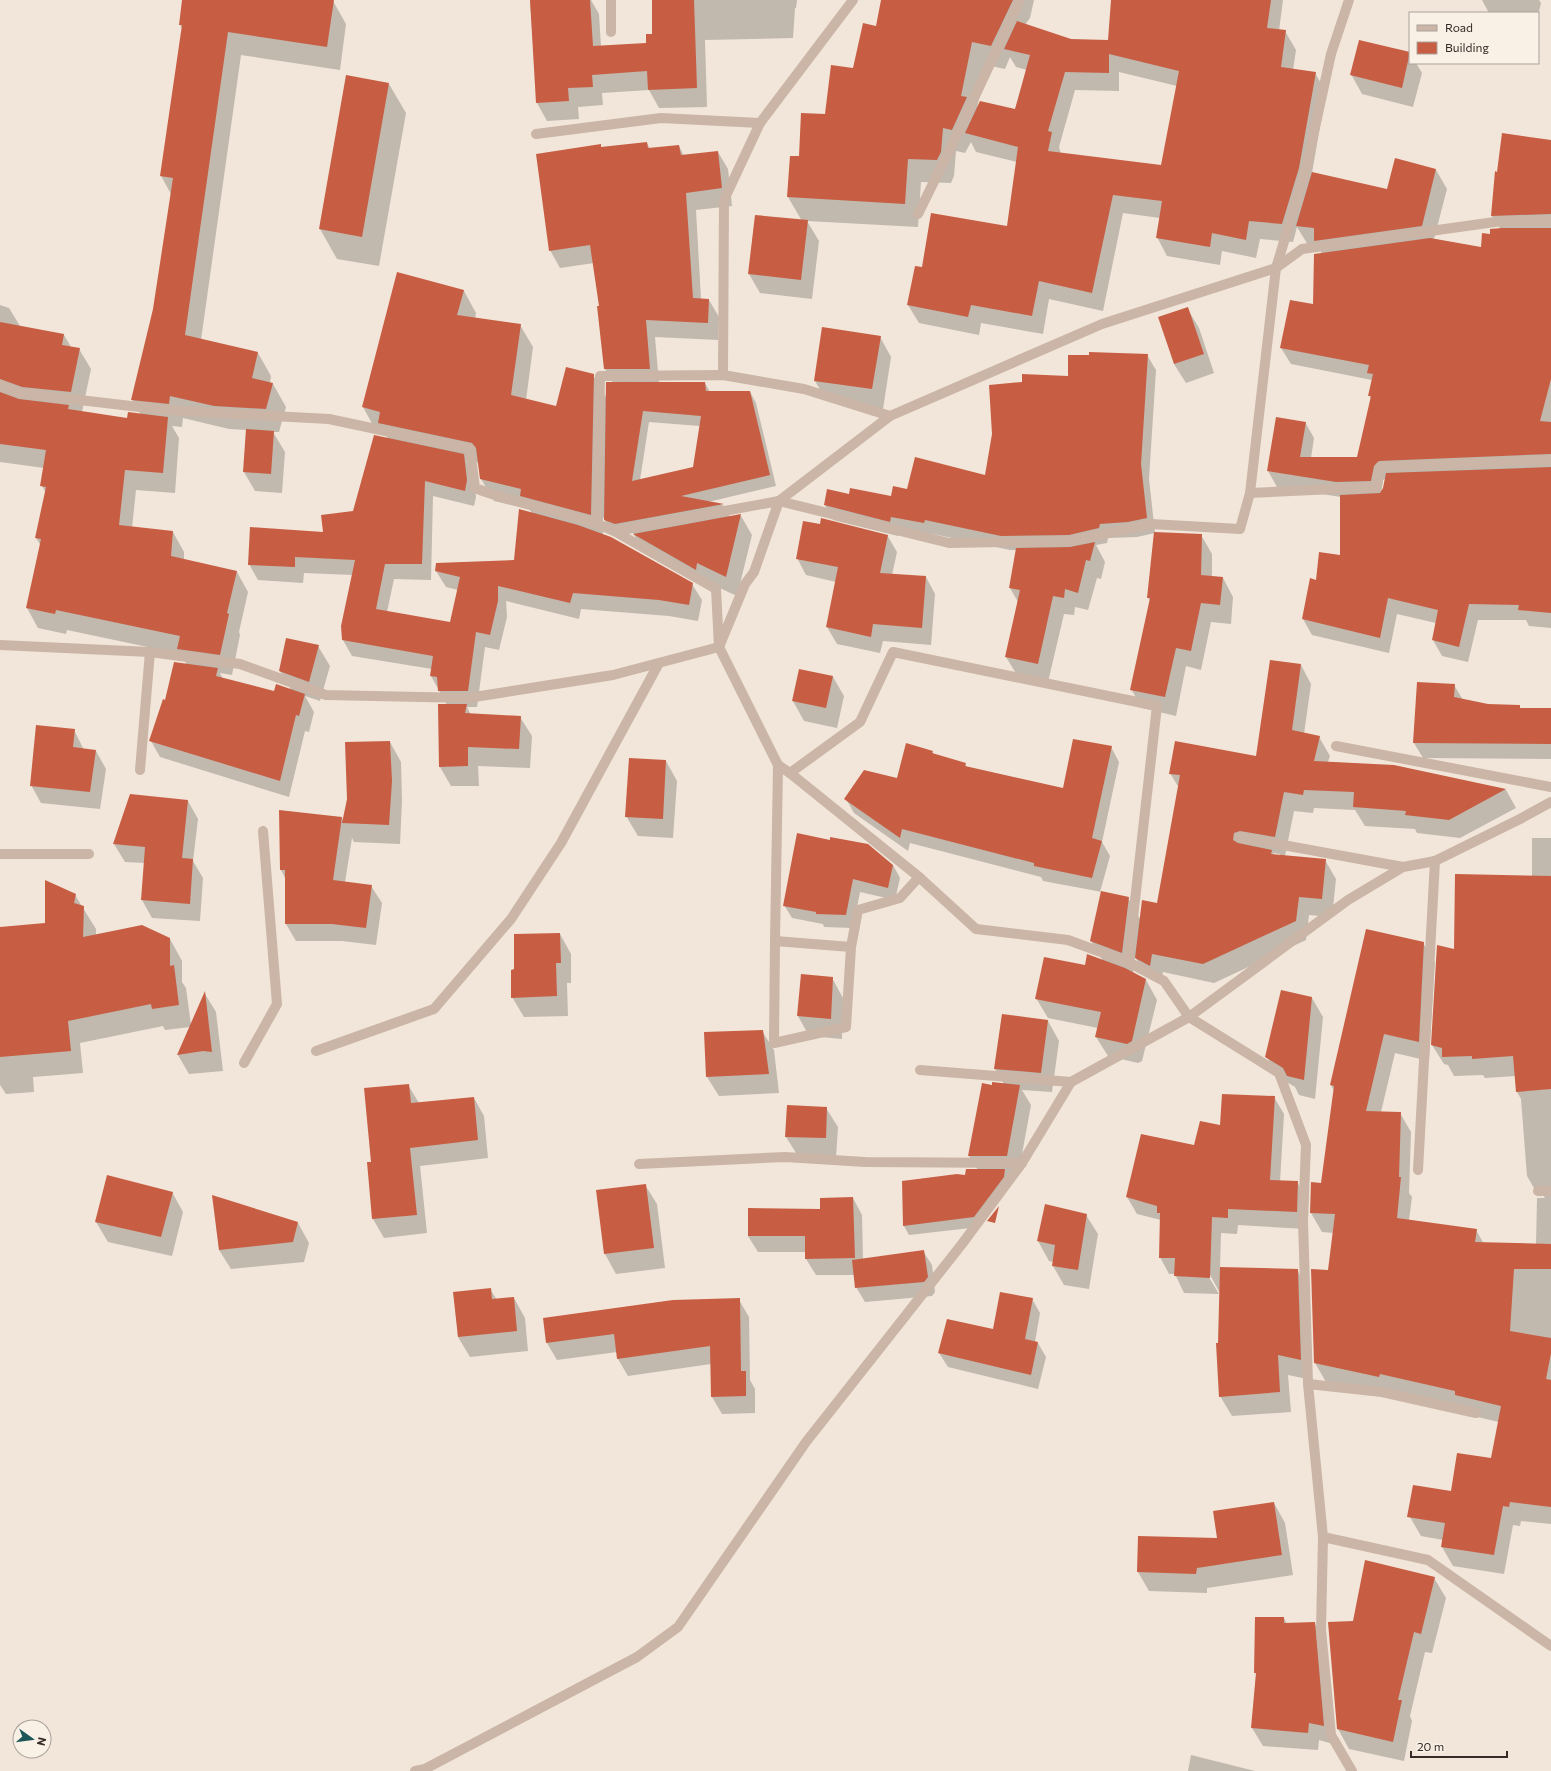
<svg xmlns="http://www.w3.org/2000/svg" width="1551" height="1771" viewBox="0 0 1551 1771" font-family="Commissioner,sans-serif">
	<style>
		.shadow { fill: #0003; fill-rule: evenodd }
		.building { fill: #c75e43; fill-rule: evenodd }
		.lines { fill: none; stroke-linecap: round; stroke-linejoin: round }
		.minor { stroke: #cab5a6; stroke-width: 10 }
	</style>
	<rect width="100%" height="100%" fill="#f2e6da"/>
	<g class="shadow">
		<polygon points="183,0 328,0 333,1 346,24 340,70 241,55 201,340 258,353 271,376 270,383 273,384 286,407 279,432 273,432 285,452 282,493 255,491 244,472 247,430 229,429 183,418 182,427 172,426 179,438 175,493 136,490 132,528 173,532 184,552 184,560 237,572 248,592 239,632 240,635 232,675 220,673 223,679 275,693 291,690 280,671 318,646 330,666 320,701 305,696 314,712 309,732 305,731 289,797 160,757 151,741 165,701 187,665 181,654 67,630 66,634 38,628 27,608 41,546 36,538 46,493 42,486 44,468 0,462 0,305 9,308 20,326 64,335 71,347 79,349 91,369 82,412 128,419 141,415 132,399 154,309 171,194 161,176 183,30 180,25"/>
		<polygon points="530,0 591,0 599,14 601,47 647,44 653,35 653,0 797,0 796,8 795,8 793,38 705,40 707,107 659,108 649,90 602,93 603,105 578,107 579,119 547,121 537,103"/>
		<path d="M882 0H1034L1030 18 1025 25 1071 40 1109 41 1112 0H1283L1279 31H1285L1296 50 1293 70 1315 73 1326 92 1312 173 1387 190 1436 170 1447 189 1434 239 1482 248 1491 235 1501 230 1492 216 1498 173 1551 141V628L1529 626 1526 620H1478L1468 662 1442 656 1433 640 1436 623 1397 614 1389 653 1312 635 1303 619 1317 581 1341 556V497L1277 487 1268 471 1305 422 1314 438 1311 458H1358L1371 399 1369 395 1372 380 1291 364 1281 348 1314 306 1322 254 1318 246 1308 245 1297 227 1293 242 1260 239 1256 258 1222 251 1220 265 1167 256 1157 237 1160 218 1123 213 1103 311 1049 299 1043 334 981 323 979 335 919 323 908 305 922 268 1008 227 1017 162 976 152 971 142 965 153 956 151 954 176 951 183 921 182 918 227 807 221 819 241 812 299 760 293 749 274 802 221 788 197 800 157 854 69 877 27ZM1010 57 1016 67 1027 70 1015 111 977 108 986 65 1005 69ZM1119 72 1177 86 1162 167 1061 154 1059 147 1075 90 1119 91ZM1386 478 1384 489 1381 493 1383 480Z"/>
		<polygon points="1482,0 1539,0 1541,3 1538,15 1538,13 1489,13"/>
		<polygon points="1360,41 1410,53 1410,63 1416,63 1422,73 1413,107 1362,94 1351,74"/>
		<polygon points="389,84 406,113 379,266 337,259 320,229"/>
		<path d="M647 143 650 149 679 146 684 156 718 152 728 169 732 206 696 210 701 299 709 300 719 317 718 340 655 337 659 383H705L710 392H750L756 403 776 486 708 502 723 505 730 517 741 516 752 535 737 596 645 554 633 533 622 535 611 531 603 517V535L692 584 702 600 698 621 669 616 581 609 579 619 506 601 507 617 499 650 485 647 477 707H467L471 715 520 717 532 736 530 768 478 766 479 786H451L440 767 447 705 431 676 432 669 352 656 343 640 353 575 304 573 303 583 258 580 249 564 324 533 354 512 388 439 384 431 375 429 363 407 398 274 464 291 476 313 475 319 520 325 533 347 526 400 557 408 593 375 607 399 613 383 605 369 598 307H600L594 263 560 268 550 250 602 148ZM649 422 700 426 694 468 640 480ZM466 460 479 463 481 479 494 501 529 509 532 513 515 561 436 571 446 587 458 590 451 623 387 612 394 579 431 580 433 496 474 506 476 497 473 471Z"/>
		<polygon points="1187,308 1199,328 1214,373 1186,383 1174,364"/>
		<polygon points="880,337 891,357 883,409 826,400 815,381"/>
		<polygon points="1147,355 1156,370 1149,479 1155,533 1201,535 1212,554 1212,577 1223,578 1233,597 1231,624 1211,622 1201,670 1186,666 1176,716 1142,708 1131,689 1151,602 1148,598 1155,533 1137,537 1108,538 1107,543 1096,545 1105,562 1101,579 1097,578 1088,610 1075,607 1074,615 1064,614 1048,682 1017,675 1006,657 1018,602 1010,588 1017,550 1010,550 933,534 900,531 898,536 833,520 825,505 850,495 892,497 908,490 986,476 1069,377"/>
		<polygon points="887,535 897,552 892,575 926,577 935,594 931,645 883,641 880,653 837,644 827,627 836,582 806,575 797,558"/>
		<path d="M1301 665 1311 684 1304 734 1319 737 1330 756 1328 762 1394 766 1506 790 1516 808 1460 838 1417 833 1415 829 1365 826 1355 810 1314 808 1313 813 1294 811 1285 856 1325 860 1336 879 1332 917 1309 915 1306 940 1214 983 1163 972 1160 984 1147 977 1135 957 1133 973 1146 980 1157 1000 1142 1061 1138 1063 1108 1056 1096 1037 1098 1028 1048 1018 1036 998 1086 966 1103 961 1091 941 1102 892 1043 881 1041 877 910 843 908 851 854 813 846 799 898 779 932 751 934 754 965 764 967 767 1064 789 1111 747 1119 762 1102 842 1110 856 1100 892 1128 898 1140 919 1158 904 1179 788 1170 773 1257 757ZM1273 853 1280 854V856L1274 855Z"/>
		<polygon points="800,670 833,677 844,696 837,728 804,721 793,701"/>
		<polygon points="1454,685 1463,700 1487,705 1519,706 1521,709 1551,709 1551,759 1423,758 1414,743"/>
		<polygon points="74,730 84,750 96,751 106,769 100,809 41,803 31,785"/>
		<polygon points="390,742 401,762 402,801 400,844 354,842 352,838 345,882 371,886 382,903 376,945 342,941 296,941 286,924 286,880 281,870 280,811 342,818 343,820"/>
		<polygon points="666,761 677,781 673,838 638,836 626,816"/>
		<polygon points="188,801 198,819 193,861 203,878 200,921 152,918 142,900 145,863 125,862 114,844"/>
		<polygon points="798,834 893,865 900,878 895,900 860,892 853,928 824,927 823,924 792,918 784,905"/>
		<polygon points="1532,838 1551,838 1551,1524 1521,1521 1520,1526 1513,1525 1504,1574 1453,1566 1442,1547 1443,1540 1421,1536 1410,1517 1452,1492 1491,1459 1499,1422 1326,1382 1315,1363 1334,1233 1322,1232 1311,1213 1322,1184 1334,1091 1331,1085 1367,930 1423,943 1435,962 1429,1061 1395,1053 1381,1112 1400,1113 1411,1132 1409,1193 1412,1197 1409,1220 1476,1230 1484,1244 1536,1245 1537,1198 1545,1198 1543,1195 1538,1195 1527,1176 1521,1099 1517,1092 1516,1076 1485,1078 1483,1075 1454,1076 1448,1065 1444,1064 1432,1045 1455,950 1532,876"/>
		<polygon points="75,895 96,929 96,936 170,939 182,961 182,982 186,988 191,1025 205,994 216,1012 223,1071 189,1074 178,1055 190,1027 165,1030 163,1026 80,1043 83,1073 33,1077 34,1092 6,1094 0,1085 0,928 46,924"/>
		<polygon points="560,934 571,954 571,983 567,983 568,1016 524,1017 512,997 515,970"/>
		<polygon points="802,975 832,978 843,998 842,1039 809,1036 798,1016"/>
		<polygon points="1312,998 1323,1017 1315,1099 1299,1095 1295,1087 1278,1077 1267,1057"/>
		<polygon points="1002,1015 1048,1021 1059,1041 1052,1092 1022,1090 1031,1105 1018,1176 979,1227 909,1235 904,1226 903,1182 966,1177 978,1170 969,1156 993,1086 1004,1084 995,1069"/>
		<polygon points="762,1031 774,1050 779,1093 719,1096 707,1077"/>
		<polygon points="408,1085 419,1103 474,1098 484,1116 488,1158 420,1166 427,1233 384,1238 373,1219 368,1163 372,1163"/>
		<polygon points="1274,1097 1284,1114 1280,1182 1297,1182 1307,1199 1306,1229 1238,1225 1237,1234 1221,1233 1220,1268 1297,1270 1309,1290 1312,1380 1288,1375 1291,1412 1232,1416 1220,1396 1220,1293 1209,1273 1207,1274 1219,1294 1184,1293 1175,1274 1169,1274 1160,1257 1161,1220 1137,1214 1127,1197 1221,1126"/>
		<polygon points="826,1108 838,1127 836,1158 798,1156 786,1137"/>
		<polygon points="645,1185 657,1204 665,1268 616,1274 605,1254 597,1191"/>
		<polygon points="172,1192 183,1212 172,1256 108,1242 96,1222"/>
		<polygon points="213,1197 298,1223 309,1243 304,1262 231,1269 219,1250"/>
		<polygon points="853,1198 862,1215 863,1260 923,1251 932,1265 935,1292 932,1296 865,1302 856,1287 855,1275 816,1275 806,1259 806,1252 758,1252 748,1236"/>
		<polygon points="1086,1215 1098,1234 1089,1289 1064,1285 1053,1266 1054,1262 1049,1261 1038,1241"/>
		<polygon points="490,1289 497,1300 514,1298 525,1318 528,1351 470,1357 458,1337 454,1293"/>
		<polygon points="1032,1299 1040,1313 1035,1342 1038,1343 1046,1357 1038,1389 948,1367 939,1353 994,1330"/>
		<polygon points="739,1300 749,1317 750,1380 755,1389 755,1413 722,1414 712,1397 711,1364 628,1376 618,1359 617,1352 557,1360 547,1343 544,1319"/>
		<polygon points="1274,1503 1285,1523 1293,1575 1207,1588 1207,1593 1149,1591 1138,1572 1218,1539"/>
		<polygon points="1434,1578 1446,1598 1432,1653 1425,1652 1410,1716 1412,1721 1404,1761 1349,1749 1338,1729 1354,1622"/>
		<polygon points="1284,1618 1287,1624 1314,1623 1325,1641 1333,1744 1319,1740 1318,1750 1263,1746 1252,1728 1256,1675 1255,1672"/>
		<polygon points="1191,1755 1255,1771 1188,1771"/>
	</g>
	<g class="building">
		<polygon points="182,0 334,0 327,47 228,32 185,335 258,352 252,378 273,383 266,409 214,406 170,396 169,404 131,400 153,309 173,178 160,176 182,25 179,25"/>
		<polygon points="530,0 590,0 593,46 646,43 646,34 652,34 652,0 694,0 697,88 648,90 647,71 592,75 593,87 568,88 569,101 536,103"/>
		<polygon points="881,0 1013,0 991,46 972,42 961,96 967,97 952,130 943,128 941,152 937,160 908,159 905,204 787,197 790,156 799,156 801,113 825,114 831,65 853,68 863,23 876,26"/>
		<path d="M1111 0H1271L1267 28 1286 30 1281 67 1316 72 1299 168 1282 224 1249 221 1246 240 1212 233 1210 247 1156 238 1162 201 1113 195 1092 293 1039 281 1032 316 971 305 968 317 907 305 915 266 922 267 931 213 1007 226 1018 147 965 133 980 101 1015 109 1030 55 1004 49 1017 21 1071 39 1108 40ZM1109 54 1179 71 1161 165 1048 151 1052 132 1048 131 1065 72 1109 73Z"/>
		<polygon points="1359,40 1410,52 1402,88 1350,75"/>
		<polygon points="346,75 389,83 362,237 319,229"/>
		<polygon points="1502,133 1551,140 1551,214 1491,216 1495,171 1497,172"/>
		<polygon points="647,142 648,148 679,145 681,155 718,151 722,188 686,193 693,298 709,299 708,323 646,320 650,369 604,369 597,306 599,306 590,245 549,251 536,154 601,144 601,147"/>
		<polygon points="1395,158 1436,169 1422,226 1314,241 1314,228 1296,226 1312,172 1387,189"/>
		<polygon points="755,215 808,220 801,280 748,274"/>
		<polygon points="1502,228 1551,228 1551,379 1540,421 1551,422 1551,454 1379,461 1374,466 1371,481 1336,482 1267,471 1276,417 1306,422 1300,457 1357,457 1371,396 1368,396 1373,374 1367,373 1369,365 1280,348 1290,300 1313,304 1314,254 1430,238 1481,247 1482,233 1490,234 1490,229"/>
		<polygon points="397,272 464,290 457,315 521,324 511,395 556,406 566,367 594,374 591,515 520,496 521,489 480,479 476,448 472,443 378,423 380,412 362,407"/>
		<polygon points="1188,307 1204,354 1174,364 1158,317"/>
		<polygon points="0,322 64,334 62,345 80,348 71,392 22,387 0,379"/>
		<polygon points="822,327 881,336 872,389 814,381"/>
		<polygon points="1089,352 1148,354 1141,464 1147,518 1128,522 1100,524 1099,528 1069,535 1001,536 925,520 924,523 891,517 890,522 824,505 827,489 849,494 850,488 891,496 893,486 907,489 915,457 985,475 992,434 989,385 1022,382 1022,374 1068,376 1068,355 1089,355"/>
		<path d="M606 382H705L706 391H750L770 475 681 496 724 504 615 524 604 520ZM643 411 701 416 693 467 632 481Z"/>
		<polygon points="0,392 19,399 69,405 68,409 127,418 128,412 168,417 163,473 125,470 119,525 173,531 171,556 237,571 227,613 229,614 220,655 177,649 180,636 56,610 55,614 26,608 41,539 35,538 46,487 40,486 46,450 0,444"/>
		<polygon points="246,429 274,431 271,474 243,472"/>
		<polygon points="374,435 464,454 467,480 465,491 425,481 422,564 385,564 376,609 450,622 460,577 435,571 436,563 514,560 519,509 578,525 611,537 693,583 689,605 659,600 573,593 570,603 498,586 498,601 490,635 476,632 468,691 438,691 437,677 430,676 433,656 342,640 341,626 355,560 295,557 295,567 248,565 250,527 323,532 321,515 353,511"/>
		<polygon points="1551,467 1551,613 1518,610 1519,605 1469,604 1459,647 1432,640 1438,610 1388,598 1380,638 1302,619 1310,578 1316,580 1319,552 1340,555 1340,495 1380,493 1383,488 1386,473"/>
		<polygon points="741,514 726,577 697,563 696,570 633,534"/>
		<polygon points="821,518 888,535 880,573 926,576 922,628 873,624 871,637 826,627 838,567 796,559 803,521 820,524"/>
		<polygon points="1154,532 1202,534 1201,575 1223,577 1220,605 1201,603 1191,651 1176,648 1165,697 1130,690 1150,598 1147,598"/>
		<polygon points="1095,542 1090,561 1086,560 1078,593 1065,589 1064,598 1053,596 1038,664 1005,657 1020,590 1009,588 1016,548 1070,547"/>
		<polygon points="286,638 319,645 309,682 279,671"/>
		<polygon points="1270,660 1301,664 1292,730 1320,736 1314,761 1394,765 1506,789 1449,820 1405,815 1406,811 1353,807 1354,792 1304,790 1303,795 1284,792 1275,837 1240,831 1234,833 1233,840 1238,843 1272,850 1271,854 1326,859 1322,899 1299,897 1296,921 1203,964 1152,954 1150,966 1135,958 1142,900 1157,903 1180,775 1169,774 1175,741 1256,756"/>
		<polygon points="174,662 218,668 216,676 274,691 276,684 305,694 299,716 296,715 280,781 149,741 163,699 165,700"/>
		<polygon points="799,669 833,676 826,708 792,701"/>
		<polygon points="1417,682 1455,684 1454,697 1488,704 1520,705 1520,708 1551,708 1551,744 1413,743"/>
		<polygon points="438,704 467,704 465,713 521,716 519,749 468,747 468,766 439,767"/>
		<polygon points="36,725 75,729 73,747 96,750 90,792 30,786"/>
		<polygon points="1073,739 1112,746 1092,838 1102,841 1092,878 1034,866 1034,863 902,829 900,838 844,799 864,770 897,778 906,743 933,751 932,753 966,763 965,766 1063,788"/>
		<polygon points="390,741 392,781 389,825 342,823 347,799 345,742"/>
		<polygon points="629,758 666,760 663,819 625,817"/>
		<polygon points="130,794 188,800 182,858 193,859 190,904 141,900 145,847 113,844"/>
		<polygon points="279,810 342,817 333,880 372,885 366,928 332,924 285,924 285,870 280,870"/>
		<polygon points="797,833 830,840 830,837 868,844 893,865 888,888 853,879 846,915 816,914 816,912 783,906"/>
		<polygon points="1455,874 1551,876 1551,1089 1516,1092 1513,1056 1472,1059 1472,1056 1442,1057 1442,1048 1431,1045 1437,945 1454,949"/>
		<polygon points="45,880 76,894 74,903 84,906 83,937 142,925 170,938 170,966 174,965 179,1005 152,1009 151,1004 68,1021 71,1051 0,1057 0,927 45,923"/>
		<polygon points="1101,891 1129,897 1122,953 1090,941"/>
		<polygon points="1366,929 1424,942 1419,1042 1384,1034 1366,1111 1401,1112 1399,1177 1401,1177 1397,1218 1477,1229 1475,1242 1551,1244 1551,1269 1514,1269 1510,1331 1551,1338 1551,1353 1546,1379 1551,1380 1551,1507 1510,1502 1509,1507 1503,1506 1494,1555 1441,1547 1445,1523 1407,1517 1413,1485 1451,1491 1457,1453 1491,1458 1501,1406 1455,1395 1455,1391 1380,1374 1379,1377 1314,1363 1311,1269 1328,1270 1335,1214 1310,1213 1311,1182 1321,1183 1334,1086 1330,1085"/>
		<polygon points="560,933 561,963 556,963 557,996 511,998 511,970 514,969 514,934"/>
		<polygon points="1087,954 1125,968 1146,979 1132,1041 1127,1044 1095,1037 1101,1012 1035,999 1044,957 1085,965"/>
		<polygon points="801,974 833,977 831,1019 797,1016"/>
		<polygon points="1281,990 1312,997 1304,1080 1287,1076 1283,1068 1265,1057"/>
		<polygon points="205,991 212,1052 203,1051 177,1055"/>
		<polygon points="1002,1014 1048,1020 1041,1073 994,1069"/>
		<polygon points="763,1030 769,1074 706,1077 704,1032"/>
		<polygon points="992,1082 1020,1085 1007,1156 968,1156 982,1083 992,1085"/>
		<polygon points="409,1084 411,1103 474,1097 478,1140 410,1148 417,1215 372,1219 367,1162 371,1162 364,1088"/>
		<polygon points="1222,1094 1275,1096 1270,1180 1298,1181 1297,1212 1228,1209 1228,1218 1212,1217 1210,1278 1174,1276 1175,1258 1159,1258 1160,1213 1157,1213 1157,1206 1126,1197 1141,1134 1194,1145 1200,1121 1220,1125"/>
		<polygon points="787,1105 827,1107 826,1138 785,1137"/>
		<polygon points="966,1169 1005,1169 1004,1177 974,1217 903,1226 902,1181 957,1174 965,1175"/>
		<polygon points="107,1175 173,1192 161,1237 95,1222"/>
		<polygon points="646,1184 654,1248 604,1254 596,1190"/>
		<polygon points="212,1195 298,1222 293,1242 219,1250"/>
		<polygon points="853,1197 855,1258 805,1259 805,1236 748,1236 748,1208 820,1209 820,1198"/>
		<polygon points="1045,1204 1087,1214 1078,1270 1052,1266 1055,1245 1037,1241"/>
		<polygon points="999,1206 995,1223 987,1221"/>
		<polygon points="924,1250 928,1277 924,1282 855,1288 852,1260"/>
		<polygon points="1220,1267 1298,1269 1301,1360 1278,1355 1280,1392 1219,1397 1216,1343 1218,1343"/>
		<polygon points="491,1288 492,1299 514,1297 517,1331 458,1337 453,1292"/>
		<polygon points="1000,1292 1033,1298 1025,1339 1038,1342 1031,1375 938,1353 947,1319 993,1329"/>
		<polygon points="740,1298 741,1371 746,1371 746,1396 711,1397 710,1346 617,1359 614,1334 546,1343 543,1318 673,1300"/>
		<polygon points="1274,1502 1282,1555 1197,1568 1196,1574 1137,1572 1138,1536 1217,1538 1213,1511"/>
		<polygon points="1365,1560 1435,1577 1421,1634 1414,1632 1398,1700 1402,1700 1393,1742 1337,1729 1328,1622 1353,1621"/>
		<polygon points="1255,1617 1284,1617 1284,1623 1315,1622 1324,1726 1309,1723 1308,1733 1251,1728 1256,1673 1254,1673"/>
	</g>
	<g class="lines">
		<g class="minor">
			<polyline points="611,32 611,0"/>
			<polyline points="536,134 661,118 760,123"/>
			<polyline points="918,214 952,145 1020,0"/>
			<polyline points="723,375 724,200 760,123 853,0"/>
			<path d="M0 385 20 393 165 410 329 419 470 449 475 488C520 506 570 511 614 531L716 589 719 647 778 765 790 773"/>
			<polyline points="1250,493 1377,487 1380,467 1551,460"/>
			<polyline points="597,523 600,376 723,375 804,389 890,416"/>
			<polyline points="614,531 779,501 949,543 1070,541 1151,524 1240,529 1250,493 1276,268 1306,169 1331,54 1349,0"/>
			<polyline points="0,645 150,652 240,664 326,695 468,698 613,675 719,647 745,584 754,572 779,501 890,416 1102,324 1276,268 1302,249 1502,221 1551,221"/>
			<polyline points="1336,746 1551,787"/>
			<polyline points="140,770 150,652"/>
			<polyline points="1239,837 1403,867"/>
			<polyline points="0,854 89,854"/>
			<polyline points="775,941 778,765"/>
			<polyline points="851,947 846,1027 774,1043 775,941 851,947 858,910 900,898 919,877"/>
			<polyline points="1128,962 1157,706 893,652 860,722 790,773 919,877 976,929 1068,940 1128,962 1164,981 1189,1017 1279,1073 1306,1145 1303,1221 1308,1384 1323,1537 1321,1630 1331,1735 1352,1771"/>
			<polyline points="316,1051 434,1009 511,919 561,843 659,663"/>
			<polyline points="244,1063 277,1004 263,831"/>
			<polyline points="920,1070 1071,1082"/>
			<polyline points="639,1164 785,1157 865,1162 1022,1163"/>
			<polyline points="1418,1170 1435,861"/>
			<polyline points="1538,1191 1551,1191"/>
			<polyline points="1308,1384 1382,1392 1476,1413"/>
			<polyline points="1323,1537 1428,1560 1551,1646"/>
			<polyline points="415,1771 425,1769 637,1657 678,1627 806,1442 962,1244 1022,1163 1071,1082 1189,1017 1348,900 1403,867 1435,861 1520,819 1551,802"/>
		</g>
	</g>
	<rect x="1409" y="12" width="130" height="52" fill="#f9f0e6" stroke="#aba19a"/>
	<rect x="1417" y="25" width="20" height="6" fill="#cab5a6" stroke="#aba19a"/>
	<text x="1445" y="32" font-size="12" fill="#362b27">Road</text>
	<rect x="1417" y="42" width="20" height="12" fill="#c75e43" stroke="#aba19a"/>
	<text x="1445" y="52" font-size="12" fill="#362b27">Building</text>
	<g transform="translate(32 1739) rotate(104)"><circle r="19" fill="#f9f0e6" stroke="#aba19a"/>
	<path d="M0-3L7 15L0 10L-7 15Z" fill="#1c5658"/>
	<text y="-6" font-size="11" font-weight="bold" text-anchor="middle" fill="#362b27">N</text>
	</g>
	<path d="M1411 1751v6h96v-6" fill="none" stroke="#362b27" stroke-width="2"/>
	<text x="1417" y="1751" font-size="12" fill="#362b27" stroke="#f9f0e6" stroke-width="3" paint-order="stroke">20 m</text>
</svg>
